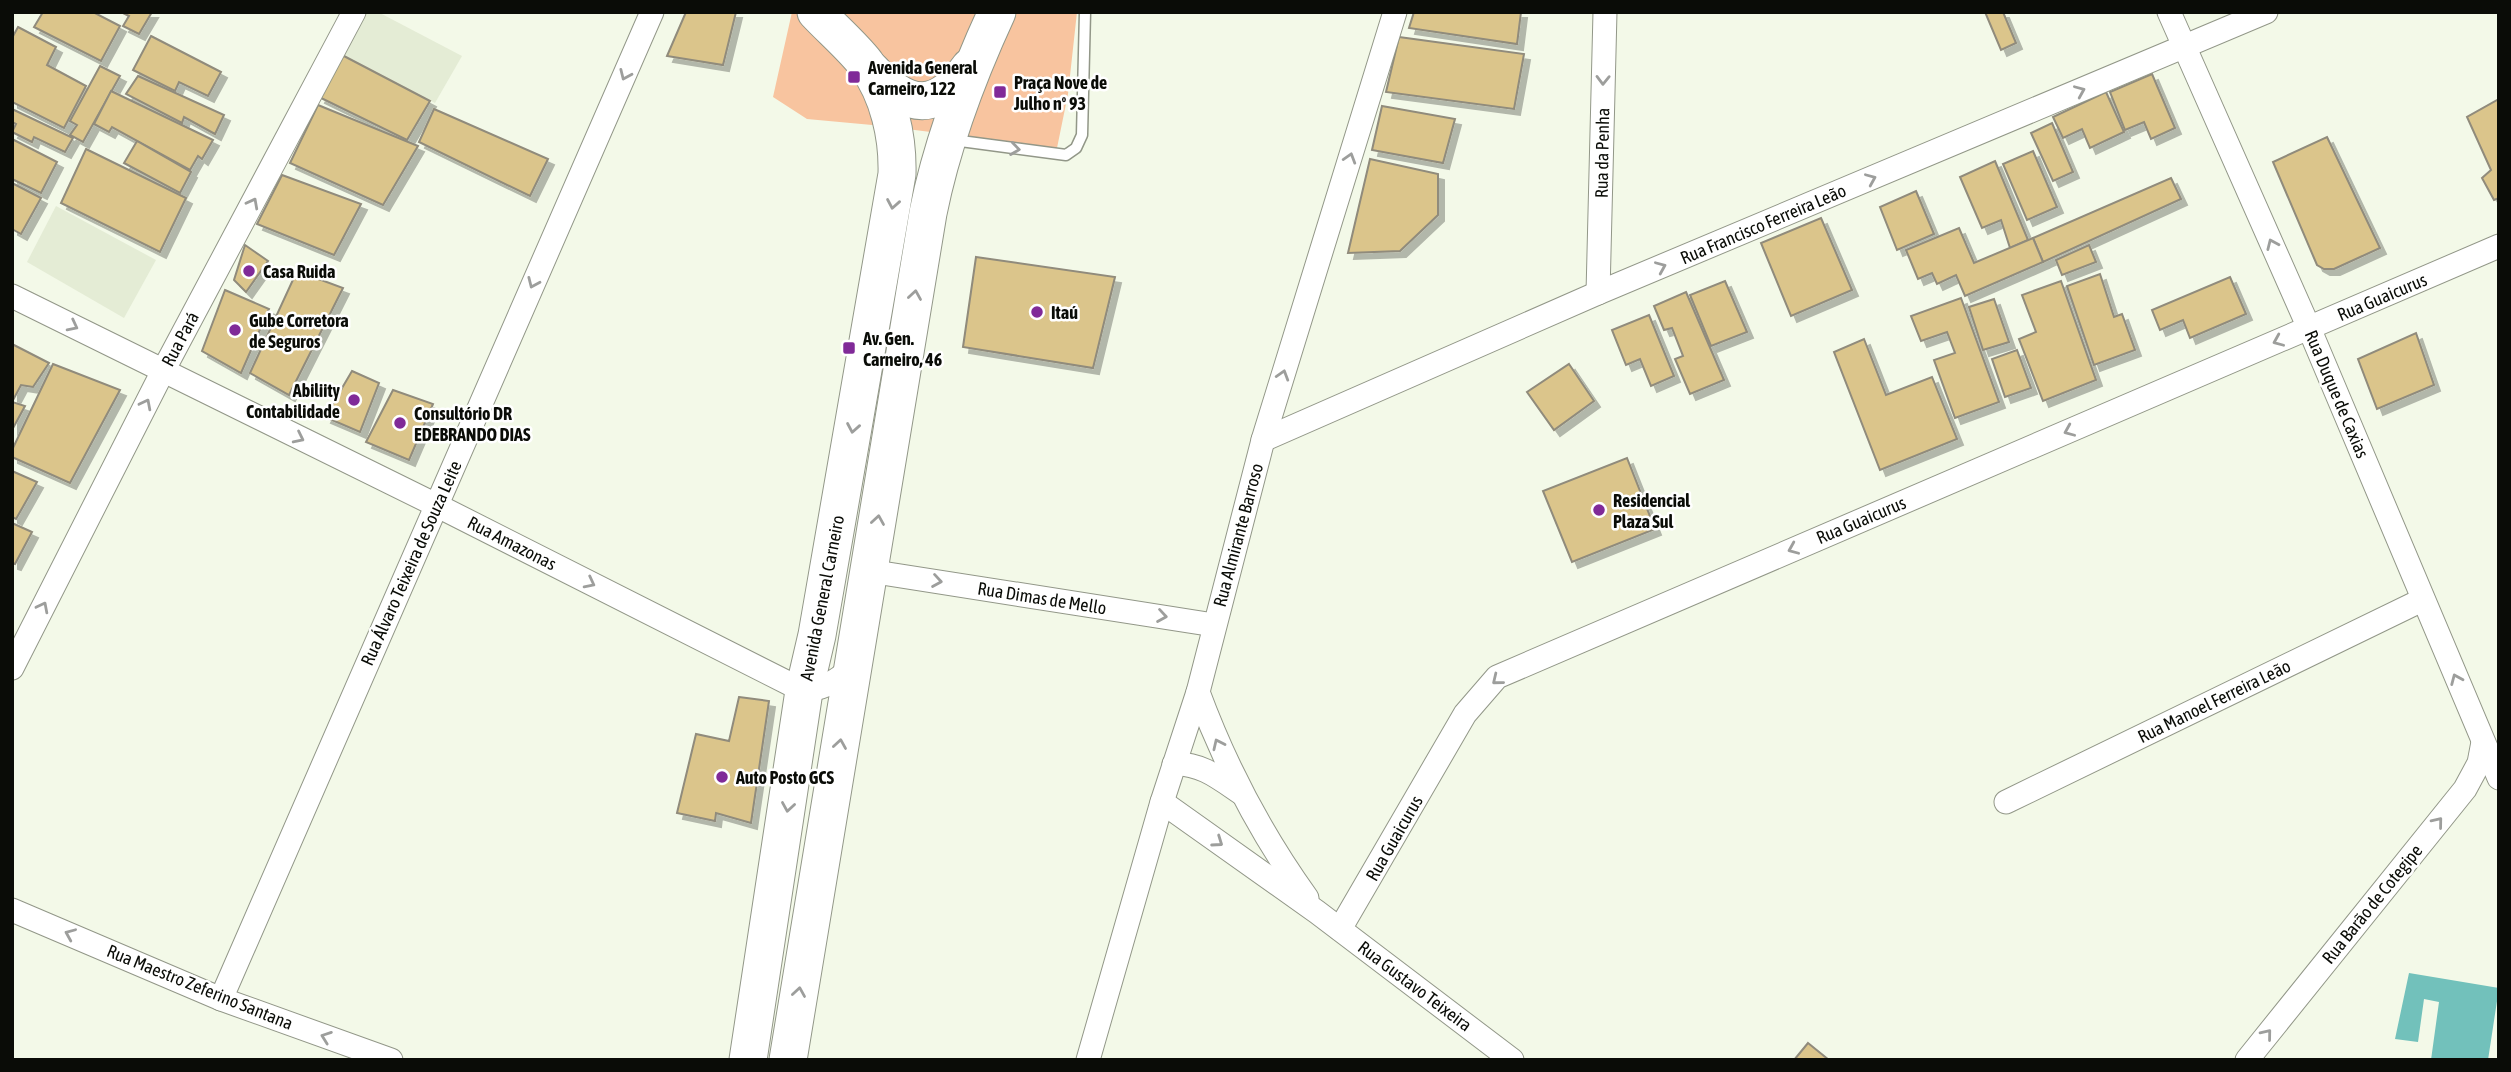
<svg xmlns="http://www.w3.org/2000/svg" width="2511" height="1072" viewBox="0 0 2511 1072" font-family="'Asap Condensed',sans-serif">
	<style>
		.built { fill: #e4ecd5 }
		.green { fill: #f8c49f }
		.water { fill: #72c1bb }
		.building { fill: #dbc58b; stroke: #908b7b; stroke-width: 2; filter: url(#shadow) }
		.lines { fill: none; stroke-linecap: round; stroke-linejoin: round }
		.service-casing { stroke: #929788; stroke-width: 13 }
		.minor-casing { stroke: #929788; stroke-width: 25 }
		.primary-casing { stroke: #929788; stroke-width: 39 }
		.service { stroke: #fff; stroke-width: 10 }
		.minor { stroke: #fff; stroke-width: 23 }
		.primary { stroke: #fff; stroke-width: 37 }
		.oneway { stroke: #9d9e9c }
		.poi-dot { fill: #802a98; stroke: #fff; stroke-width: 2.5 }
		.labels { text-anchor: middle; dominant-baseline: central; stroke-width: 5; stroke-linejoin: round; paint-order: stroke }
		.poi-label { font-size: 18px; font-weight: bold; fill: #0a0c07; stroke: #fff; text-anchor: start }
		.street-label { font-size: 18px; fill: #0a0c07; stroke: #fff }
	</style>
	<defs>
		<filter id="shadow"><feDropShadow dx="6" dy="6" stdDeviation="0" flood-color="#0004"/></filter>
	</defs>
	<rect width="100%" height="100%" fill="#f3f9e8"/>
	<g class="built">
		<polygon points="366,12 378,12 462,56 435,103 342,55"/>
		<polygon points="56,206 156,260 124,318 27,262"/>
	</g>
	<polygon class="green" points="792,12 1077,12 1068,94 1057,148 883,126 807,119 773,97"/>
	<polygon class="water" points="2409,973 2499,988 2488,1060 2431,1060 2439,1002 2424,999 2418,1042 2395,1039"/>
	<g class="building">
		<polygon points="43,12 93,12 120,26 101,61 34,27"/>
		<polygon points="121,12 152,12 139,34 123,26 129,16"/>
		<polygon points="686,12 736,12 723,65 667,56"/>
		<polygon points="1414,12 1521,12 1517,44 1409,28"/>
		<polygon points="1985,12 2003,12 2016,43 2001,50"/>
		<polygon points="18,27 56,47 47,65 86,86 64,128 12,102 12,38"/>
		<polygon points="151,36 221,72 208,96 179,82 175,91 133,70"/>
		<polygon points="1399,37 1524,54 1514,109 1386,92"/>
		<polygon points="342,55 430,101 407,140 319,97"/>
		<polygon points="100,66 120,76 83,142 70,135 77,125 70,121"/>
		<polygon points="2152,74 2175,128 2151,139 2144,122 2125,130 2110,92"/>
		<polygon points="138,76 224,115 215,134 184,117 182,123 126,94"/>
		<polygon points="111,91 213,140 202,159 198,156 190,170 112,127 109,132 94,124"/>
		<polygon points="2106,92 2124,132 2090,148 2082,129 2063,138 2053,117"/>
		<polygon points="2499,99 2499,198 2494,200 2482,178 2491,170 2467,117"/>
		<polygon points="318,105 418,146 383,205 290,163"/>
		<polygon points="1382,106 1455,119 1443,163 1372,150"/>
		<polygon points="12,109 73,138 65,152 34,137 32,142 12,132 16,124 12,122"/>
		<polygon points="434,109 548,159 530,196 419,142"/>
		<polygon points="2052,123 2073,172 2053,181 2031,133"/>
		<polygon points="2327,137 2380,248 2334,269 2324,269 2317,265 2273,162"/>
		<polygon points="12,139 57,162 41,193 12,179"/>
		<polygon points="137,141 191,172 180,193 124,163"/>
		<polygon points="86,149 186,198 160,252 61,203"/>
		<polygon points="2033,151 2057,207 2027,220 2003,164"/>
		<polygon points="1370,159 1438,174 1438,215 1400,251 1348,253"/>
		<polygon points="1995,161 2028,240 2010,248 2001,220 1982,228 1960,177"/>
		<polygon points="282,175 361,204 334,255 257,224"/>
		<polygon points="2171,178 2181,199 2043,262 2033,238"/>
		<polygon points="12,183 41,198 21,234 12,229"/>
		<polygon points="1916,191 1934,234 1897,250 1880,207"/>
		<polygon points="1821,218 1852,290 1791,316 1761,243"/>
		<polygon points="1959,228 1974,263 2033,238 2043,262 1965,296 1956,275 1937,284 1932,273 1918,279 1906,250"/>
		<polygon points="245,245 268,261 246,292 234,280"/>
		<polygon points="2089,245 2096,262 2062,275 2056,260"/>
		<polygon points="976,257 1115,277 1093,368 963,347"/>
		<polygon points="297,271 343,288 289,395 250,373"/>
		<polygon points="2100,274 2114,317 2122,314 2135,350 2094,365 2067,286"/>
		<polygon points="2230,277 2246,314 2190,338 2183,320 2160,330 2152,310"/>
		<polygon points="1725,281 1747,332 1711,346 1690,295"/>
		<polygon points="2061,281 2096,380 2043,401 2019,339 2036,332 2022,295"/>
		<polygon points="225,290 269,309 241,373 202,351"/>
		<polygon points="1686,292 1724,380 1690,394 1675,359 1683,356 1672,328 1664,330 1654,306"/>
		<polygon points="1961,298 1999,402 1955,418 1934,360 1955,353 1947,332 1921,341 1911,316"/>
		<polygon points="1994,299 2009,342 1983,350 1969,307"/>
		<polygon points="1649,315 1674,376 1651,386 1640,359 1626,365 1612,330"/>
		<polygon points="2416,333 2434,385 2377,409 2358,359"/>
		<polygon points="1864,339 1886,395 1932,377 1957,439 1880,470 1834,352"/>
		<polygon points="12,344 49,363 33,387 21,385 12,402 25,406 12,430"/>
		<polygon points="2017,350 2031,388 2005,397 1992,359"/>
		<polygon points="53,364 120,390 70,483 12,457 12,450"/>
		<polygon points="1569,364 1594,401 1554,430 1527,392"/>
		<polygon points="352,371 379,383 360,432 325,417"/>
		<polygon points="393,390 433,404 409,460 366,442"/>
		<polygon points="1627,458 1655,529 1572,562 1543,491"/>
		<polygon points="12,471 37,482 16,519 12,517"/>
		<polygon points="12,523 32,532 15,564 12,563"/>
		<polygon points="739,697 769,701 751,823 716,813 715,821 677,813 696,734 729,741"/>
		<polygon points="1808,1043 1829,1060 1794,1060"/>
	</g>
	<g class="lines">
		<defs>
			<polyline id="service" points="953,140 1066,155 1076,148 1082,135 1085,12"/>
			<g id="minor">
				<polyline points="2169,12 2309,328 2499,778"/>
				<polyline points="1598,293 1605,12"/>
				<path d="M12 296 436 505 804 691C824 688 843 680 854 662"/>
				<polyline points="1263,440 1598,293 2266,12"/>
				<polyline points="869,571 1214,625"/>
				<polyline points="12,668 163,371 354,12"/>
				<path d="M1198 692C1225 765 1261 834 1307 898"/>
				<path d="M1174 764C1201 763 1219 778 1241 793"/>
				<polyline points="1162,802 1317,912 1512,1060"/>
				<polyline points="2006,802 2422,600"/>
				<polyline points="12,910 221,999 391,1060"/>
				<polyline points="1340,929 1465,714 1497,677 2499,246"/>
				<polyline points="221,999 652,12"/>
				<polyline points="1088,1060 1162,802 1198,692 1263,440 1395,12"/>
				<polyline points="2247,1060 2465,789 2479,763 2483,742"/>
			</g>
			<g id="primary">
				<path d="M871 70C909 111 937 112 970 67"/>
				<path d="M748 1060 804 691 817 635 897 174C898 137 889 95 866 64 852 46 832 29 816 12"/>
				<path d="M788 1060 928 213C942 143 967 77 997 12"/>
			</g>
		</defs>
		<use href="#service" class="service-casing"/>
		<use href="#minor" class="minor-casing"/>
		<use href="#primary" class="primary-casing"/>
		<use href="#service" class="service"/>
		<use href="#minor" class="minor"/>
		<use href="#primary" class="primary"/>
	</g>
	<defs><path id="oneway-chevron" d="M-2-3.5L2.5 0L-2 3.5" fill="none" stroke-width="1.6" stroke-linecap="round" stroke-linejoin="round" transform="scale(1.75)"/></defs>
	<g class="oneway">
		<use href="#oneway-chevron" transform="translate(625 75) rotate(114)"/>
		<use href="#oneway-chevron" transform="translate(1603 80) rotate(91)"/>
		<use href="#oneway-chevron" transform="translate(2080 91) rotate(-23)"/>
		<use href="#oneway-chevron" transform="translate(1015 149) rotate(8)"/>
		<use href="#oneway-chevron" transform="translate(1350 158) rotate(-73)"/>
		<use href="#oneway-chevron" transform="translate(1871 179) rotate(-23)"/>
		<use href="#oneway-chevron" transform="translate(253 203) rotate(-62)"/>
		<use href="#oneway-chevron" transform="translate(893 204) rotate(100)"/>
		<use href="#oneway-chevron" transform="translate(2272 244) rotate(-114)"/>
		<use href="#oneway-chevron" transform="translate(1661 267) rotate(-23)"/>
		<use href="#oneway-chevron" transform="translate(533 283) rotate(114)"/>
		<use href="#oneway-chevron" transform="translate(915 295) rotate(-81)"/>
		<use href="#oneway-chevron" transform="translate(73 326) rotate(27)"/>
		<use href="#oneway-chevron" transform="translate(2278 341) rotate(157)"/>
		<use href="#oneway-chevron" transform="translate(1283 375) rotate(-73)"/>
		<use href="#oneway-chevron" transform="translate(146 404) rotate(-63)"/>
		<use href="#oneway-chevron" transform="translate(853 428) rotate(100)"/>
		<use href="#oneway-chevron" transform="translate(2069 431) rotate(157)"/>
		<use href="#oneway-chevron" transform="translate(299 438) rotate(26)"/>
		<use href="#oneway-chevron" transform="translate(878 520) rotate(-81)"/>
		<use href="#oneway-chevron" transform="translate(1793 549) rotate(157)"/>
		<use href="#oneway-chevron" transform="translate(937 581) rotate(9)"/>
		<use href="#oneway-chevron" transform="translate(590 583) rotate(27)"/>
		<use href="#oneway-chevron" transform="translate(43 607) rotate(-63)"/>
		<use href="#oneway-chevron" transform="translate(1162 616) rotate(9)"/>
		<use href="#oneway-chevron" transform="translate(2456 679) rotate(-113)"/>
		<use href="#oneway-chevron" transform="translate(1497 680) rotate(141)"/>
		<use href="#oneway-chevron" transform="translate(840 744) rotate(-81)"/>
		<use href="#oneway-chevron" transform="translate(1218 744) rotate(-115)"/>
		<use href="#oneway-chevron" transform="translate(788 807) rotate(99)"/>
		<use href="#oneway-chevron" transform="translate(2438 822) rotate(-51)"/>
		<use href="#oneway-chevron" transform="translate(1218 842) rotate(35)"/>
		<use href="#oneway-chevron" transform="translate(70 934) rotate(-157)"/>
		<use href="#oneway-chevron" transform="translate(799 992) rotate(-81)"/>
		<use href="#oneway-chevron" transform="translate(2267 1034) rotate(-51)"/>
		<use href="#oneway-chevron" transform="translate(326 1037) rotate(-160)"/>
	</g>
	<g class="poi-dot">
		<rect x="847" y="70" width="14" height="14" rx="3.5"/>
		<rect x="993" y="85" width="14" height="14" rx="3.5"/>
		<circle cx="249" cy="271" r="7"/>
		<circle cx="1037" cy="312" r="7"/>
		<circle cx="235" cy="330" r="7"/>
		<rect x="842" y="341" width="14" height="14" rx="3.5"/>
		<circle cx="354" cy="400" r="7"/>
		<circle cx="400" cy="423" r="7"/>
		<circle cx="1599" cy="510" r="7"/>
		<circle cx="722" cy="777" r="7"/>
	</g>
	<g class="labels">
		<g class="poi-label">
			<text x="868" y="67">Avenida General<tspan x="868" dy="21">Carneiro, 122</tspan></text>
			<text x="1014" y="82">Praça Nove de<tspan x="1014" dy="21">Julho nº 93</tspan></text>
			<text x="263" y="271">Casa Ruida</text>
			<text x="1051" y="312">Itaú</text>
			<text x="249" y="320">Gube Corretora<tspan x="249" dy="21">de Seguros</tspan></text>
			<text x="863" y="338">Av. Gen.<tspan x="863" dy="21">Carneiro, 46</tspan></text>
			<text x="340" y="390" text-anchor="end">Abiliity<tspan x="340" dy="21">Contabilidade</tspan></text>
			<text x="414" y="413">Consultório DR<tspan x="414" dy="21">EDEBRANDO DIAS</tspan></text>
			<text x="1613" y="500">Residencial<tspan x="1613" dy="21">Plaza Sul</tspan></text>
			<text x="736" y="777">Auto Posto GCS</text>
		</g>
		<g class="street-label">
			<text transform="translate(1602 153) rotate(-89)">Rua da Penha</text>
			<text transform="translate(1763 224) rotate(-23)">Rua Francisco Ferreira Leão</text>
			<text transform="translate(2382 297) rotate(-23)">Rua Guaicurus</text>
			<text transform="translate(180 339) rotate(-62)">Rua Pará</text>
			<text transform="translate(2337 394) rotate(67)">Rua Duque de Caxias</text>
			<text transform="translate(1861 520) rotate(-23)">Rua Guaicurus</text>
			<text transform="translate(1238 535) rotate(-75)">Rua Almirante Barroso</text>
			<text transform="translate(512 543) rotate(27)">Rua Amazonas</text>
			<text transform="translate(411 563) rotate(-66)">Rua Álvaro Teixeira de Souza Leite</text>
			<text transform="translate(822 598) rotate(-79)">Avenida General Carneiro</text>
			<text transform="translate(1042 598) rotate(9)">Rua Dimas de Mello</text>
			<text transform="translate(2214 701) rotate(-26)">Rua Manoel Ferreira Leão</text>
			<text transform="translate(1394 838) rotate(-60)">Rua Guaicurus</text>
			<text transform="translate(2372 904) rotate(-51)">Rua Barão de Cotegipe</text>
			<text transform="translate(1415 986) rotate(37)">Rua Gustavo Teixeira</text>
			<text transform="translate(200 987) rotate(22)">Rua Maestro Zeferino Santana</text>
		</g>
	</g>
	<rect width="2511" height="1072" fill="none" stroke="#0a0c07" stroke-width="28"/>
</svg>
